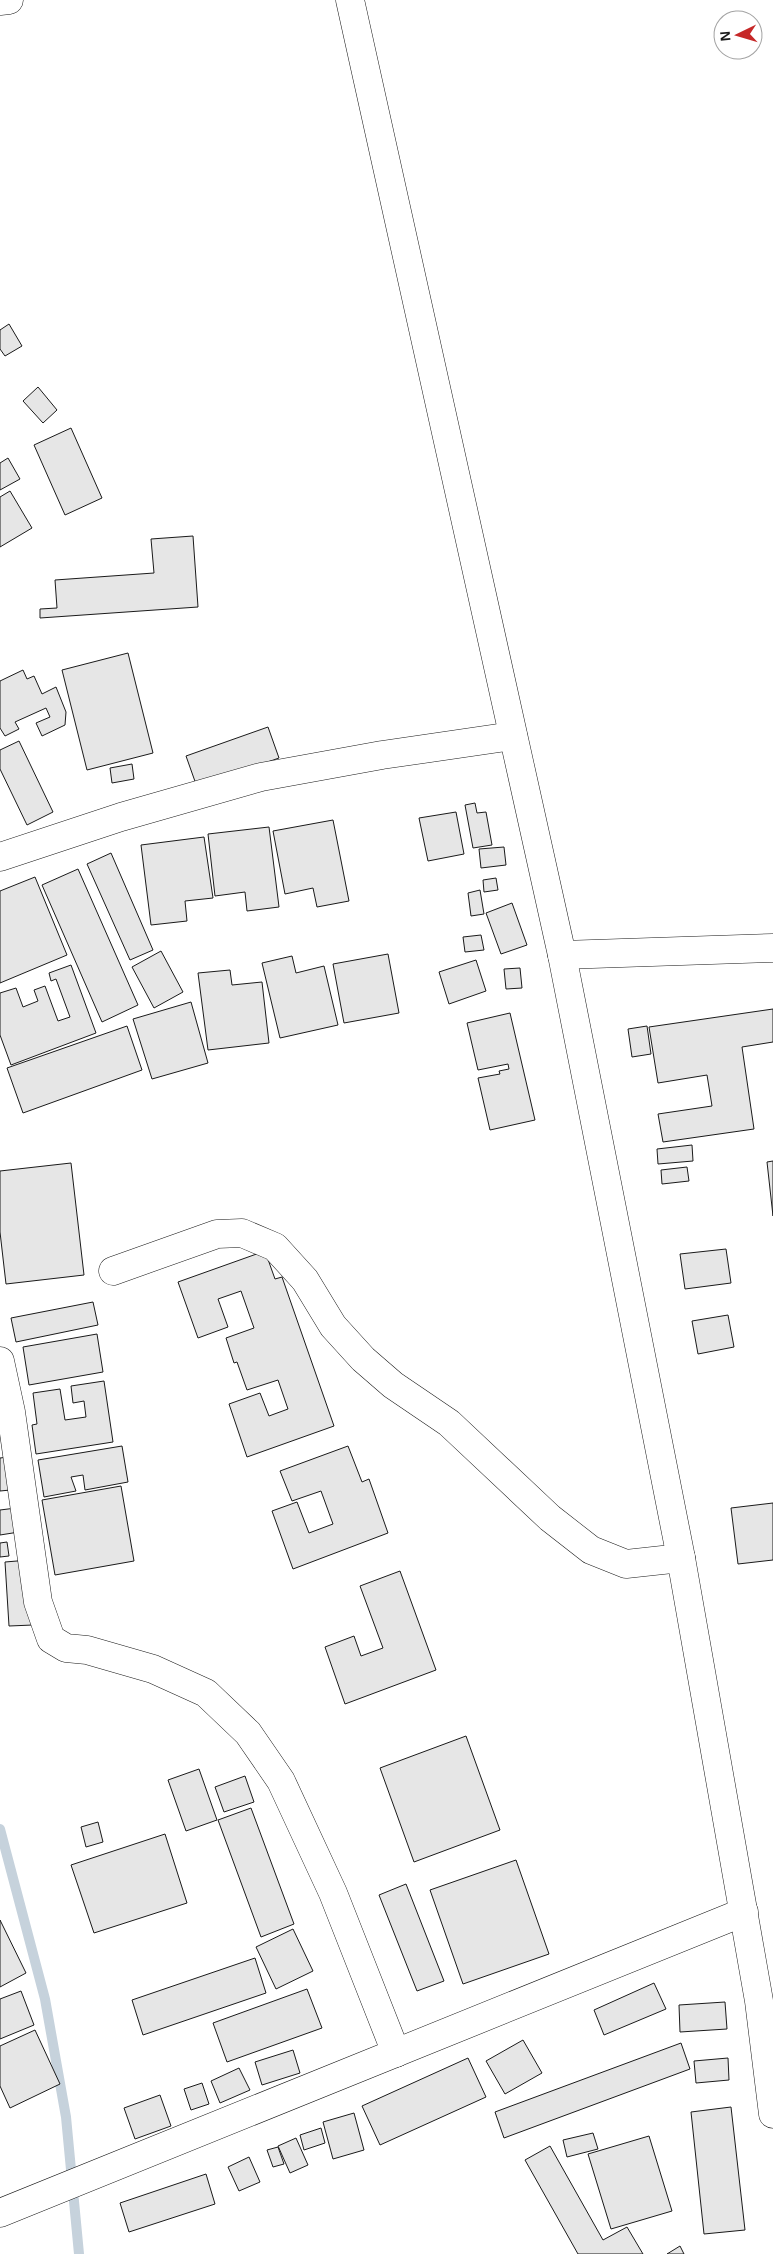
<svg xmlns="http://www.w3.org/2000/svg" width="773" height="2254" viewBox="0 0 773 2254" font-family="Arial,sans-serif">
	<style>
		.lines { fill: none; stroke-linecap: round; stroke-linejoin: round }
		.stream { stroke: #c6d2dc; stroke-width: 10 }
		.building { fill: #e6e6e6; stroke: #1a1a1a }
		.minor-casing { stroke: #1a1a1a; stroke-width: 29 }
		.minor { stroke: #fff; stroke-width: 28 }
	</style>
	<rect width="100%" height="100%" fill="#fff"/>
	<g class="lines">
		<polyline class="stream" points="0,1829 45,1999 66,2117 79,2254"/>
	</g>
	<g class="building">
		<polygon points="9,324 22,346 5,356 0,349 0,330"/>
		<polygon points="38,387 57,410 43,423 23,401"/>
		<polygon points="71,428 102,498 65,515 34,445"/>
		<polygon points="8,458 20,479 0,490 0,463"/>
		<polygon points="10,491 32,528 0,547 0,497"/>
		<polygon points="193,536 198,607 40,618 40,609 57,608 55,580 154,573 151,539"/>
		<polygon points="128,653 153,753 87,770 62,670"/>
		<polygon points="23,670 27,679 34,676 42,694 56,687 66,712 65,725 42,736 36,723 50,717 46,708 15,722 19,729 5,736 0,728 0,681"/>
		<polygon points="268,727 279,758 197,787 186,756"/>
		<polygon points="19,741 53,812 27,825 0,769 0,750"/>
		<polygon points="132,764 134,779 112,783 110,768"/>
		<polygon points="475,803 477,813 486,812 492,845 473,848 465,805"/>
		<polygon points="456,812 464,854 428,861 419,818"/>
		<polygon points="333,820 349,901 317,907 313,888 285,894 273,831"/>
		<polygon points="269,827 279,907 247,911 245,892 215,896 208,834"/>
		<polygon points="204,837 213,898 185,901 187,921 151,925 141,845"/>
		<polygon points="504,847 506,865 481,868 479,849"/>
		<polygon points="111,853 153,950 130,960 87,864"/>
		<polygon points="78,869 138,1005 102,1022 42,885"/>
		<polygon points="35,877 67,955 0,983 0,891"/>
		<polygon points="496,878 498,890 484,892 483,880"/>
		<polygon points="480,890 484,914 471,916 468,893"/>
		<polygon points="512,903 527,945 501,954 486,913"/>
		<polygon points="481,935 484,950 465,952 463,937"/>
		<polygon points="161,951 183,992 154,1008 132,967"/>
		<polygon points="388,954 399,1013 344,1023 333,964"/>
		<polygon points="292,956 296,973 324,966 338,1025 280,1038 262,963"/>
		<polygon points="476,960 486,991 449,1004 439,972"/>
		<polygon points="71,965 96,1033 11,1065 0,1035 0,993 16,988 23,1007 38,1001 34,990 45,986 58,1021 70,1017 56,979 51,981 49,973"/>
		<polygon points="520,968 522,988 506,989 504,969"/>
		<polygon points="230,970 232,985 262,982 269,1043 208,1050 198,973"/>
		<polygon points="191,1002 208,1063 152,1079 133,1019"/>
		<polygon points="773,1009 773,1042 742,1047 754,1129 663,1142 658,1114 712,1106 707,1075 658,1083 649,1027"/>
		<polygon points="510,1013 535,1120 490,1130 478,1078 500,1074 499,1071 509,1069 508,1064 478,1070 467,1023"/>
		<polygon points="127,1026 142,1070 23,1113 7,1068"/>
		<polygon points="647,1026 651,1054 632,1057 628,1029"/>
		<polygon points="692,1145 693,1161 658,1164 657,1149"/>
		<polygon points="773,1161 773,1216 767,1162"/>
		<polygon points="71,1163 84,1275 6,1284 0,1232 0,1171"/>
		<polygon points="687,1167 689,1181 662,1184 661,1170"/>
		<polygon points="726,1249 731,1283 685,1289 680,1254"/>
		<polygon points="265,1251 275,1279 282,1277 334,1426 247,1457 229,1404 260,1393 269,1416 288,1409 278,1380 247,1390 237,1362 234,1363 226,1338 254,1328 241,1291 218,1299 228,1327 198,1338 178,1282"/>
		<polygon points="93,1302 98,1325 16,1342 11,1318"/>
		<polygon points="728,1315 734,1347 698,1354 692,1321"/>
		<polygon points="97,1334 103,1372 29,1385 23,1347"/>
		<polygon points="104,1381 113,1442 36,1454 32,1425 37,1424 33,1393 60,1389 65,1420 86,1417 84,1401 73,1403 71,1386"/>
		<polygon points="122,1446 128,1482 85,1490 83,1475 71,1477 76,1491 44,1497 38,1460"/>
		<polygon points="348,1446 362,1482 369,1479 388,1533 293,1569 272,1511 297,1502 309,1533 333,1524 321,1491 292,1501 280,1471"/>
		<polygon points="17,1456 21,1489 0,1491 0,1458"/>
		<polygon points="121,1486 134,1561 55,1575 42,1500"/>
		<polygon points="773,1503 773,1560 738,1564 731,1508"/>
		<polygon points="16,1508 19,1532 0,1535 0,1510"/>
		<polygon points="7,1542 9,1556 0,1557 0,1543"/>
		<polygon points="29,1560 33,1625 9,1626 5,1562"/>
		<polygon points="400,1571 436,1670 345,1704 325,1647 354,1636 361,1656 383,1648 360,1586"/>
		<polygon points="466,1736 500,1830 414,1862 380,1768"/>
		<polygon points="199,1769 217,1820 186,1831 168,1780"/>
		<polygon points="245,1776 254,1802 224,1812 215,1787"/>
		<polygon points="251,1808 294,1924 261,1937 218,1820"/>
		<polygon points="98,1822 103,1842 86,1847 81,1827"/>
		<polygon points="165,1834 187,1903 94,1933 71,1865"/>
		<polygon points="516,1860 549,1954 463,1984 430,1890"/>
		<polygon points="406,1884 444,1981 417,1991 379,1895"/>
		<polygon points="0,1920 26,1973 0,1987"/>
		<polygon points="293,1929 313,1971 276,1989 256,1947"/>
		<polygon points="255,1958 266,1993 143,2035 132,2000"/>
		<polygon points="654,1983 666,2009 604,2035 594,2010"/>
		<polygon points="307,1989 322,2028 227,2062 213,2023"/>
		<polygon points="21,1991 34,2025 0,2039 0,1999"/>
		<polygon points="725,2002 727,2029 680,2032 679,2005"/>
		<polygon points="35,2030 60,2084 10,2108 0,2086 0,2046"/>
		<polygon points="523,2040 542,2073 505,2094 486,2061"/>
		<polygon points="681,2043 690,2069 504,2138 495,2112"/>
		<polygon points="293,2050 300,2073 262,2085 255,2062"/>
		<polygon points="468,2058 486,2097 380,2145 362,2106"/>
		<polygon points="728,2058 729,2080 696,2083 694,2061"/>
		<polygon points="239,2068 250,2090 220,2103 211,2081"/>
		<polygon points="202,2083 209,2104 191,2110 184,2089"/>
		<polygon points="160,2095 171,2126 135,2139 124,2108"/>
		<polygon points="731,2107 745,2230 704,2234 691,2112"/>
		<polygon points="354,2113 364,2150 333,2159 323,2122"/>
		<polygon points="321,2128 325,2143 304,2150 300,2135"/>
		<polygon points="593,2133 598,2149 567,2157 563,2140"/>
		<polygon points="649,2136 672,2211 611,2229 588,2154"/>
		<polygon points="296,2138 308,2165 290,2173 278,2146"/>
		<polygon points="550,2146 603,2240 627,2227 643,2254 578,2254 525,2160"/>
		<polygon points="278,2147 284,2164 273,2167 267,2150"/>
		<polygon points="249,2157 260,2182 239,2191 228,2167"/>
		<polygon points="206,2174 215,2204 129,2232 120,2203"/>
		<polygon points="680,2246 684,2254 667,2254"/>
	</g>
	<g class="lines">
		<defs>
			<g id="minor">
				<polyline points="350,0 562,955 681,1558 759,2001 773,2114"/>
				<polyline points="0,1 9,0"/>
				<polyline points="0,857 121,817 261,777 382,755 513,736"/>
				<polyline points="562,955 773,948"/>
				<polyline points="113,1271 217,1234 242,1233 275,1247 305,1280 333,1326 363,1359 393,1385 449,1423 550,1518 591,1550 626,1564 681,1558"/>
				<polyline points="0,1361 11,1412 38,1602 51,1639 66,1648 87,1650 153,1669 206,1693 248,1733 281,1781 333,1893 396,2053"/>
				<polyline points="0,2213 744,1912"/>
			</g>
		</defs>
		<use href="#minor" class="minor-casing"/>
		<use href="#minor" class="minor"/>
	</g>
	<g transform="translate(738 35) rotate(265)"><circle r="24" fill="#ffffff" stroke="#a3a3a3"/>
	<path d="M0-4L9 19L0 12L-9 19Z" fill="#c62828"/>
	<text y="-8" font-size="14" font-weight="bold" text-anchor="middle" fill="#1a1a1a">N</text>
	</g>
</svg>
